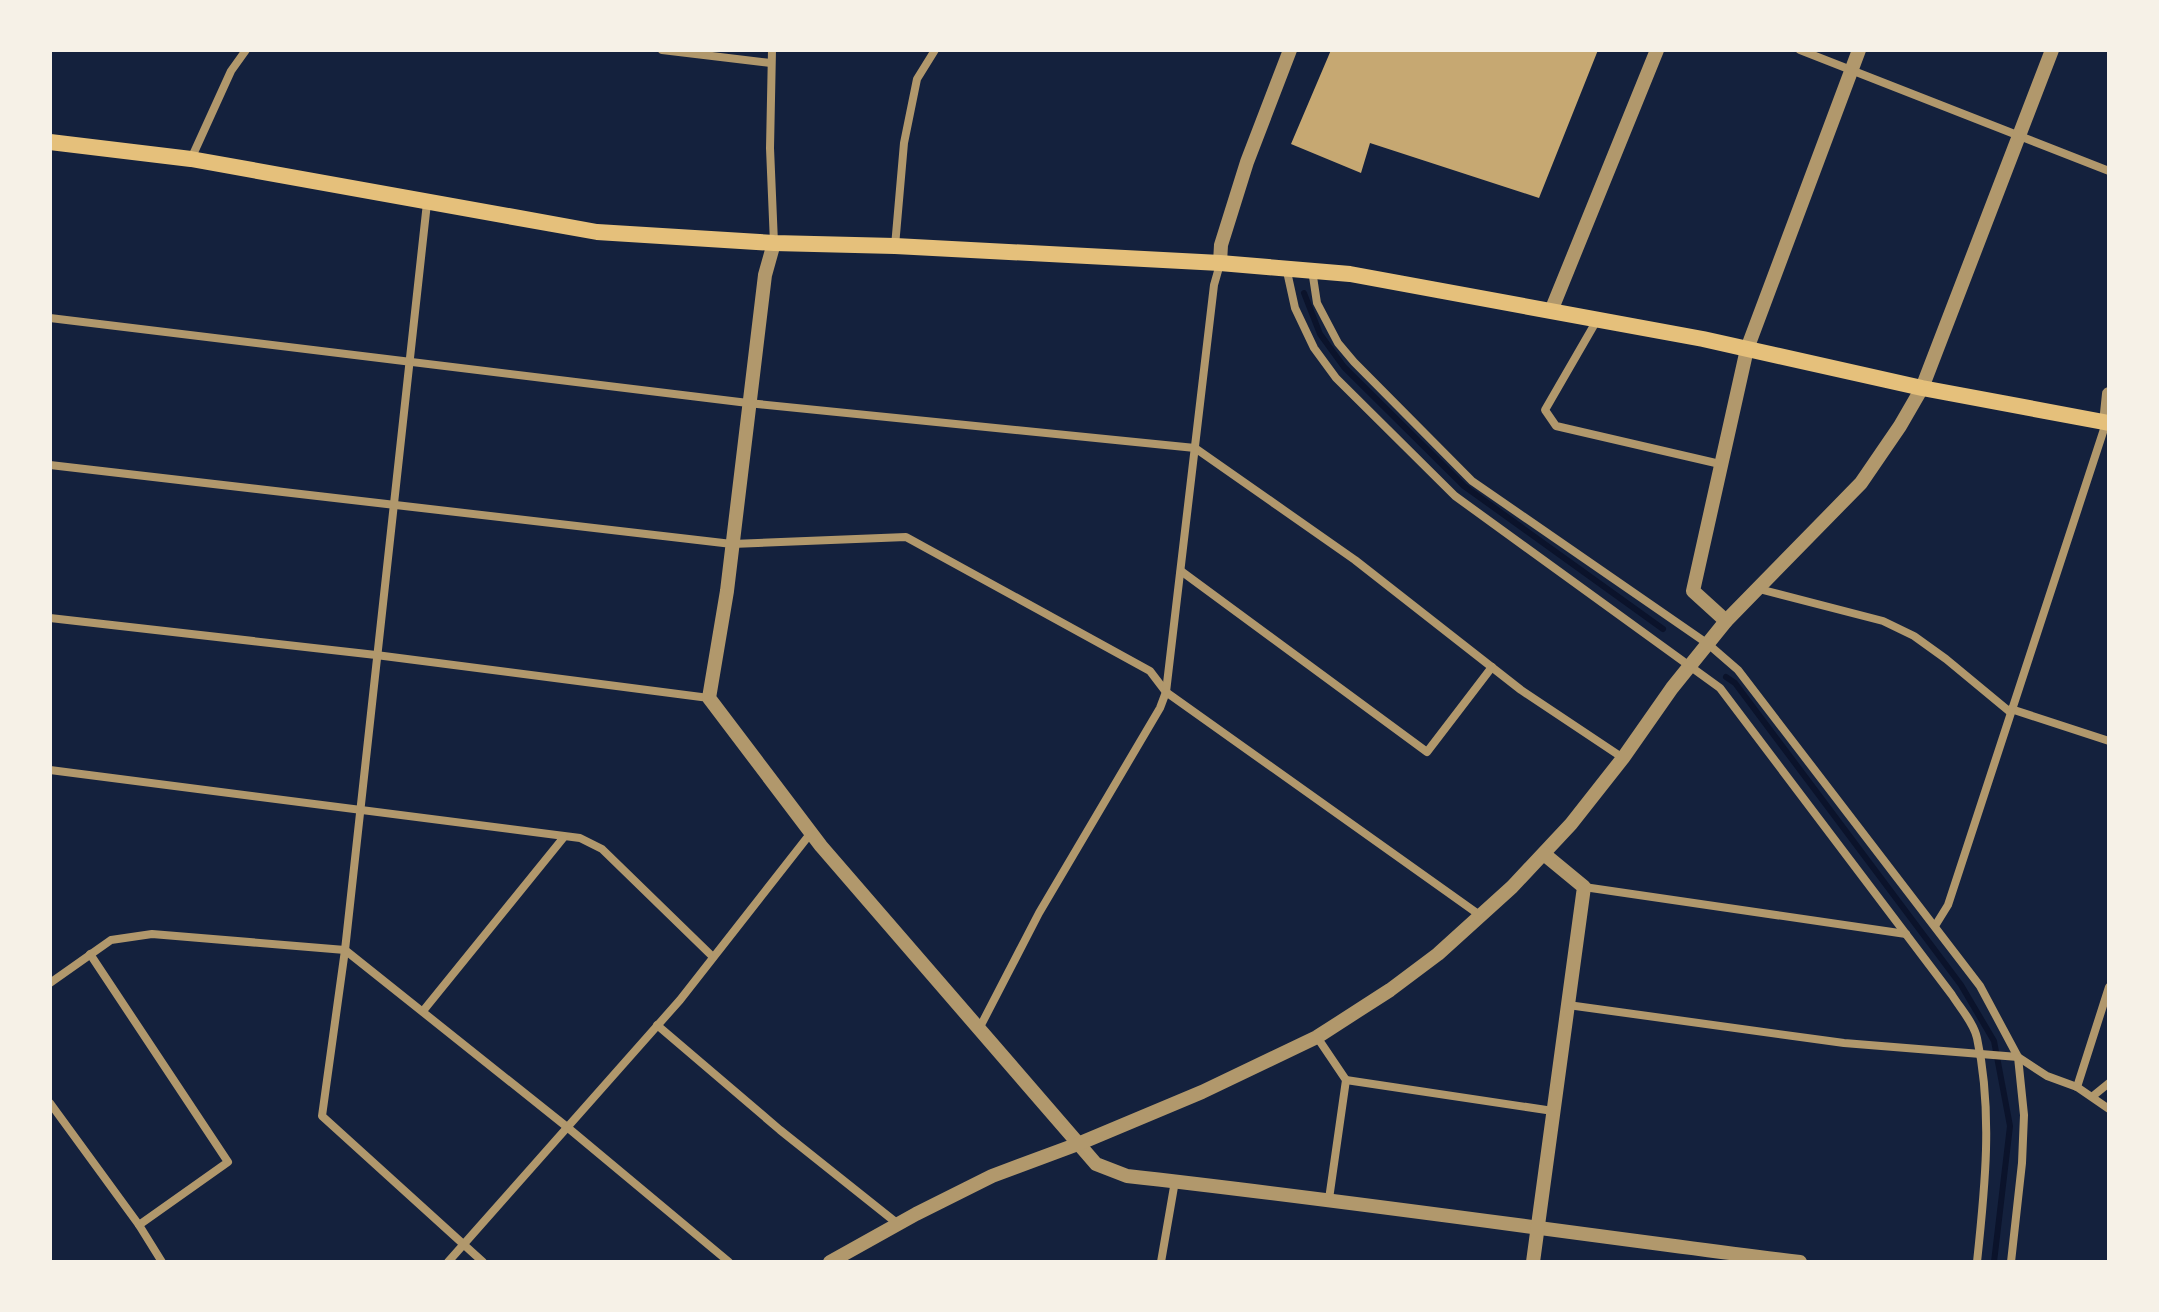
<svg xmlns="http://www.w3.org/2000/svg" width="2159" height="1312" viewBox="0 0 2159 1312" font-family="'IBM Plex Sans',sans-serif">
	<style>
		.lines { fill: none; stroke-linecap: round; stroke-linejoin: round }
		.stream { stroke: #0b132b; stroke-width: 6 }
		.building { fill: #c6a872 }
		.minor { stroke: #b1986c; stroke-width: 8 }
		.tertiary { stroke: #b1986c; stroke-width: 14 }
		.secondary { stroke: #e5c07b; stroke-width: 16 }
	</style>
	<rect width="100%" height="100%" fill="#14213d"/>
	<g class="lines">
		<g class="stream">
			<polyline points="1304,293 1320,334 1344,367 1464,486 1663,629"/>
			<polyline points="1726,677 1735,683 1961,985 1994,1041 2010,1126 1994,1262"/>
		</g>
	</g>
	<polygon class="building" points="1331,50 1598,50 1539,198 1370,143 1361,173 1291,144"/>
	<g class="lines">
		<g class="minor">
			<polyline points="662,50 771,63"/>
			<polyline points="772,50 770,148 774,243"/>
			<polyline points="1800,50 2109,171"/>
			<polyline points="191,159 231,71 246,50"/>
			<polyline points="427,203 345,950 322,1116 483,1262"/>
			<polyline points="895,246 904,143 917,79 935,50"/>
			<path d="M1286 267 1295 308 1314 348 1336 378 1455 496 1720 688 1952 995C1960 1008 1974 1023 1977 1038 1993 1111 1985 1188 1977 1262"/>
			<polyline points="1312,270 1317,303 1338,343 1354,362 1472,481 1708,644 1738,670 1980,986 2018,1057 2024,1115 2022,1163 2011,1262"/>
			<polyline points="50,318 748,403 1195,448 1355,560 1521,690 1623,758"/>
			<polyline points="1597,320 1545,410 1556,426 1720,464"/>
			<polyline points="50,465 732,544 906,537 1150,671 1166,692 1481,916"/>
			<polyline points="1181,571 1427,752 1492,667"/>
			<polyline points="1759,589 1883,621 1914,636 1946,659 2010,712"/>
			<polyline points="50,618 376,655 709,698"/>
			<polyline points="2011,709 2109,741"/>
			<polyline points="50,770 580,838 602,849 713,957"/>
			<polyline points="1584,887 1906,934"/>
			<polyline points="1935,926 1948,905 2106,423"/>
			<polyline points="90,954 228,1162 139,1225"/>
			<polyline points="50,983 111,940 152,934 345,950 567,1127 729,1262"/>
			<polyline points="1568,1005 1844,1043 2018,1057 2047,1076 2077,1087 2109,1109"/>
			<polyline points="423,1011 564,837"/>
			<polyline points="657,1025 780,1130 898,1224"/>
			<polyline points="980,1027 1039,913 1160,708 1166,692 1214,285 1220,264"/>
			<polyline points="1317,1037 1346,1080 1329,1199"/>
			<polyline points="1346,1080 1553,1111"/>
			<polyline points="2077,1087 2109,987"/>
			<polyline points="2093,1096 2109,1083"/>
			<polyline points="50,1103 139,1225 162,1262"/>
			<polyline points="448,1262 680,1000 810,834"/>
			<polyline points="1161,1262 1175,1181"/>
		</g>
		<g class="tertiary">
			<path d="M774 243 765 275 727 591 709 698 821 846 1096 1164 1127 1176C1352 1201 1576 1234 1800 1262"/>
			<polyline points="1220,263 1221,245 1247,162 1290,50"/>
			<polyline points="1551,311 1657,50"/>
			<polyline points="2106,423 2109,394"/>
			<polyline points="1726,621 1693,591 1747,349 1859,50"/>
			<polyline points="830,1262 916,1214 992,1176 1078,1144 1202,1092 1317,1037 1390,990 1438,954 1512,887 1571,824 1623,758 1672,688 1726,621 1861,483 1900,426 1922,388 2052,50"/>
			<polyline points="1533,1262 1584,887 1544,854"/>
		</g>
		<polyline class="secondary" points="50,142 191,159 597,232 774,243 895,246 1220,263 1350,274 1703,339 1922,388 2109,423"/>
	</g>
	<rect width="2159" height="1312" fill="none" stroke="#f6f1e7" stroke-width="104"/>
</svg>
